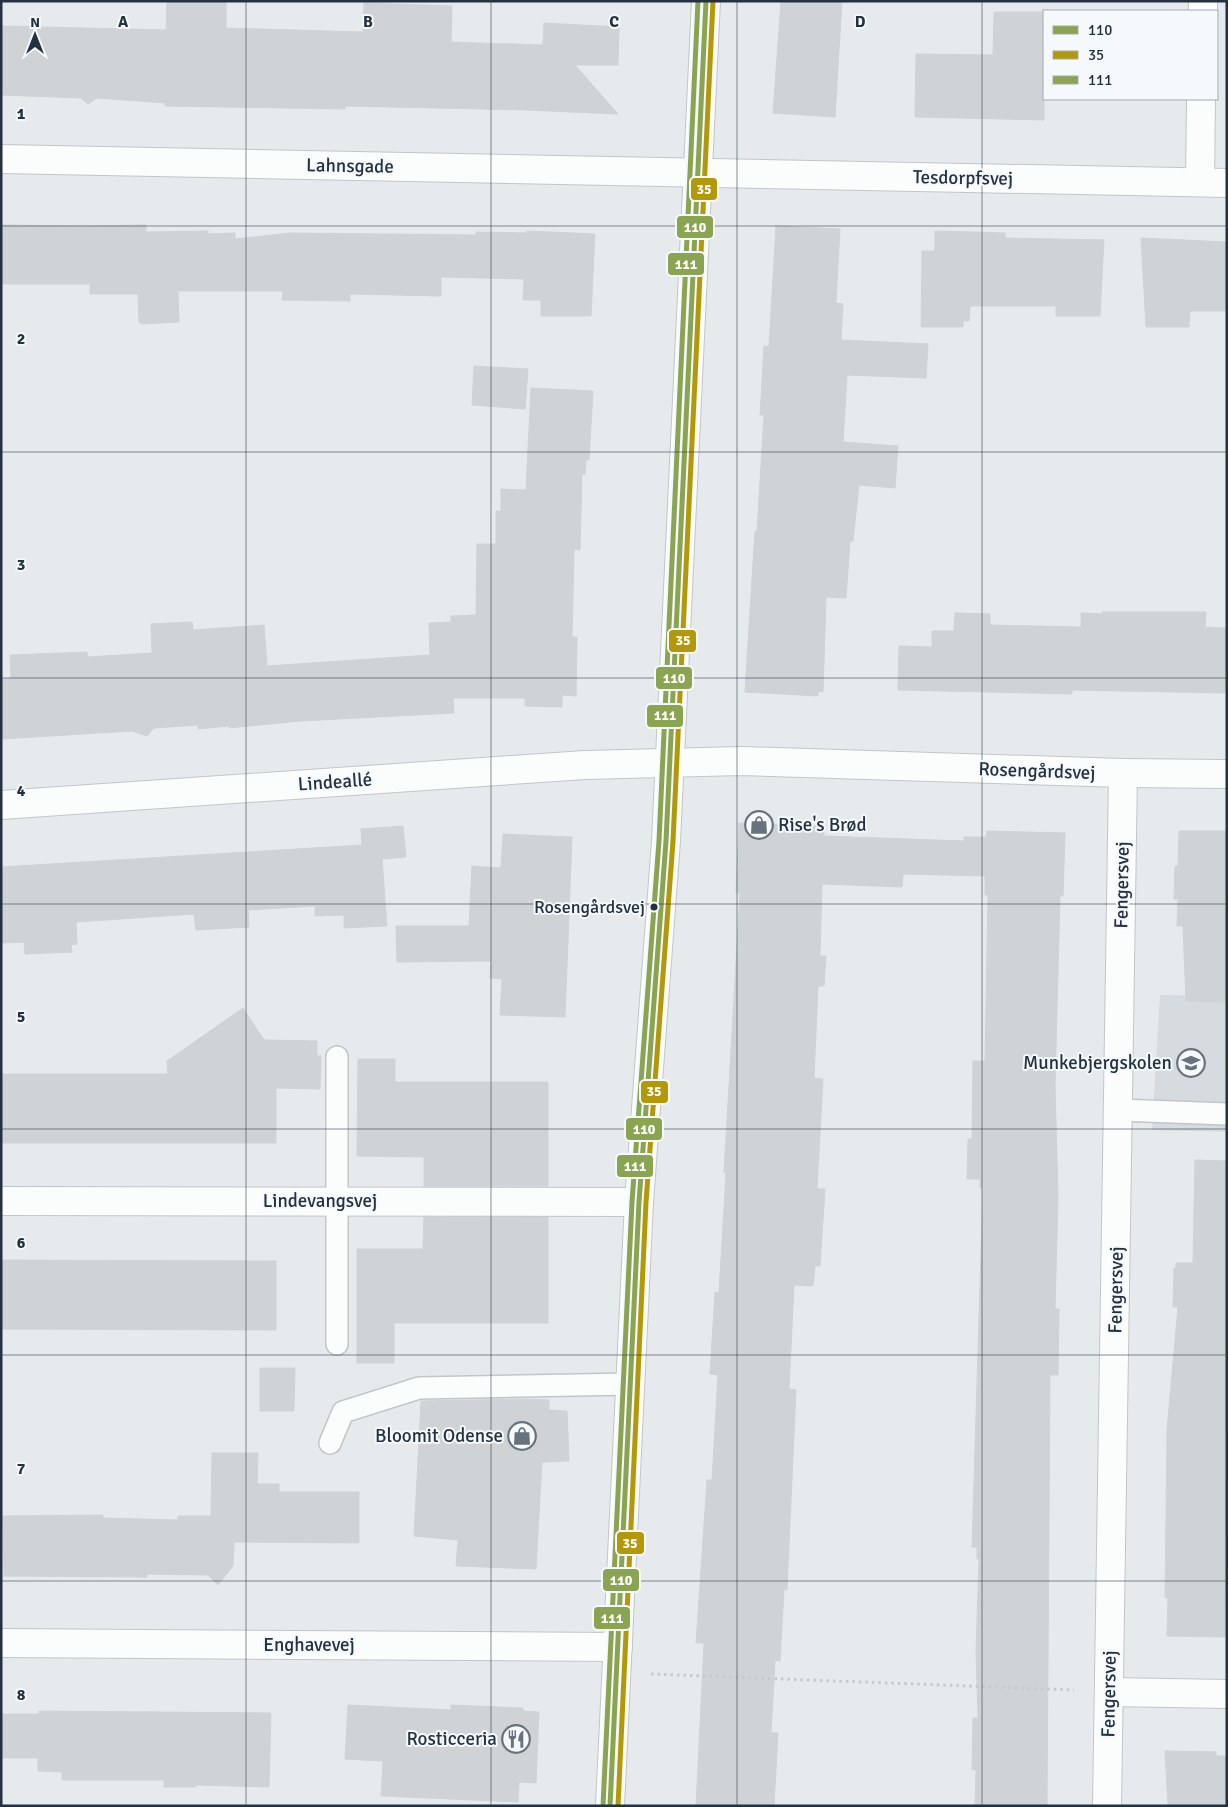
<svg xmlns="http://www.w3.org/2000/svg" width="1228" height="1807" viewBox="0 0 1228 1807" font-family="Signika,sans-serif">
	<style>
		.built { fill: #d5dbde }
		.building { fill: #d0d3d6; stroke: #d0d3d6 }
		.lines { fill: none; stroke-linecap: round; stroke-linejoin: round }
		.service-casing { stroke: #c2c6c9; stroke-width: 24 }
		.minor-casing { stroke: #c2c6c9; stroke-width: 30 }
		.tertiary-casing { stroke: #c2c6c9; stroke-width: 30 }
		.path { stroke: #c6c9cf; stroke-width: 3; stroke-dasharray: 2.5 4; stroke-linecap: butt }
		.service { stroke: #fbfcfc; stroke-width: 21 }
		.minor { stroke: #fbfcfc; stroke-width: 28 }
		.tertiary { stroke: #fbfcfc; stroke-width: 28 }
		.bus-1-casing { stroke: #f6f9fb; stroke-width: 9 }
		.bus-2-casing { stroke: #f6f9fb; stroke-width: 9 }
		.bus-3-casing { stroke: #f6f9fb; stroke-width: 9 }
		.bus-1 { stroke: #8ba452; stroke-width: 5 }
		.bus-2 { stroke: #b3980a; stroke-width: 5 }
		.bus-3 { stroke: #8ba452; stroke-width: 5 }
		.grid { fill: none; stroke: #243141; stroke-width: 1; stroke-opacity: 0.55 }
		.bus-dot { fill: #243141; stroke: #f6f9fb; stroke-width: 2 }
		.labels { text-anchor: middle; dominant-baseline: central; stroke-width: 4; stroke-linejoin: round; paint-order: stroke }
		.bus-label { font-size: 18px; fill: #243141; stroke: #f6f9fb; text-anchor: end }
		.street-label { font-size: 19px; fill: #243141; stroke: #f6f9fb }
		.poi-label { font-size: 19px; fill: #243141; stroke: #f6f9fb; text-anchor: end }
		.grid-label { font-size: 16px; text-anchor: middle; font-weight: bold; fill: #243141; stroke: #f6f9fb; stroke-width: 4; stroke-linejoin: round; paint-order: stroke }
		.line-badge { stroke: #f6f9fb; stroke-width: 2 }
		.badge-label { font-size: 14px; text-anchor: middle; font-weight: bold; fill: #fff }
	</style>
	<rect width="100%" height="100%" fill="#e7eaed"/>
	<polygon class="built" points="1160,995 1227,996 1227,1132 1152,1130"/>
	<g class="building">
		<polygon points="167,1 226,1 226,28 363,32 364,3 452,6 451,42 543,45 544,23 619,27 618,65 575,65 618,114 527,110 345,106 345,109 165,106 166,103 97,98 88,104 81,98 1,95 1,26 166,30"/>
		<polygon points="781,1 842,1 835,117 773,113"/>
		<polygon points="994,12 1044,12 1044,120 915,117 916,54 993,55"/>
		<polygon points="1,225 84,226 146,225 146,232 208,231 208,234 235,233 235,239 290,233 476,235 476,232 526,233 527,231 595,234 591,316 541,316 541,300 523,300 524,279 441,277 441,296 350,294 350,301 282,300 283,291 178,291 179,322 142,324 139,322 138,294 90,294 90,284 1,284"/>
		<polygon points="776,226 840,229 836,303 843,304 841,340 928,344 926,378 847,375 843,442 898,446 895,488 859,485 853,541 850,541 846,598 826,597 823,692 818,691 818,696 745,692 755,531 757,531 764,415 760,415 764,346 769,346"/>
		<polygon points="935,231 1005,233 1005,238 1104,240 1100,316 1056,316 1056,306 970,306 969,321 963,321 963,327 921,327 922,251 935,251"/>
		<polygon points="1141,238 1227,242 1227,311 1190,311 1189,327 1146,327"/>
		<polygon points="474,366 528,369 525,409 472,405"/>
		<polygon points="531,388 593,391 589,460 586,460 585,474 582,474 580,550 574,549 572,637 577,637 576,696 562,695 562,707 525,706 525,698 453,698 454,713 300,721 229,728 229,726 198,729 198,725 154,728 147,736 132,731 1,739 1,679 11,679 10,655 87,652 88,657 152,653 151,624 192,622 193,630 264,625 267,666 430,655 429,623 451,622 451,616 476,615 477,544 496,544 496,511 501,511 501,489 526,490"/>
		<polygon points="1102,612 1206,612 1205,627 1227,628 1225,693 1072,690 1072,694 898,690 899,646 932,647 932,631 954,631 955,613 990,614 990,625 1081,627 1081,613 1102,614"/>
		<polygon points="739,823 824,826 824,836 964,841 964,837 986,837 987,831 1065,833 1063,896 1060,896 1055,1086 1058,1198 1055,1309 1059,1309 1058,1375 1050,1375 1047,1806 975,1806 976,1770 972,1769 973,1718 978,1718 976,1652 979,1559 977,1559 977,1547 972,1547 983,1188 980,1188 980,1179 967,1179 968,1139 972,1139 973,1061 985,1061 988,895 985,895 985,876 903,874 902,887 822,884 820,956 826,956 824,986 818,986 814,1078 823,1079 817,1189 825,1189 820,1266 815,1266 813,1286 794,1285 789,1389 796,1390 787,1590 784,1590 780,1661 775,1660 771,1733 778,1733 774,1806 696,1806 704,1643 696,1643 707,1480 712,1480 718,1375 710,1374 715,1292 719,1293 726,1173 724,1172 740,893 736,893"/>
		<polygon points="403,826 406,857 382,859 387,926 344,928 344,915 315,916 315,906 248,910 249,927 196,930 194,914 76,922 77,944 71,945 72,952 25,954 24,942 1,943 1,867 362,845 361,829"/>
		<polygon points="1179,831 1227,831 1227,1002 1186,1001 1183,926 1177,926 1178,899 1174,899 1175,866 1178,866"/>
		<polygon points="503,834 572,837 565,1017 500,1015 502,979 490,978 491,961 397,962 396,926 469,926 472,866 501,868"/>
		<polygon points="243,1008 264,1040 317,1041 317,1056 321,1056 320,1089 276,1088 276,1143 1,1143 1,1074 168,1074 167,1061"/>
		<polygon points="358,1059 395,1059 395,1082 548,1082 548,1186 424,1186 424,1157 357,1156"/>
		<polygon points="1195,1160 1227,1161 1225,1637 1167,1636 1168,1598 1165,1598 1167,1430 1178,1307 1173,1307 1174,1268 1176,1268 1176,1263 1193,1263"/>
		<polygon points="424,1217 548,1217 548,1323 394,1323 394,1363 357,1363 357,1249 423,1249"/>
		<polygon points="1,1260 276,1261 276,1330 1,1329"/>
		<polygon points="260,1368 295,1368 294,1411 260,1411"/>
		<polygon points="521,1399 549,1400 549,1410 567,1411 569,1461 542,1462 536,1569 456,1566 458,1540 414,1536 421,1401"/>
		<polygon points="212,1453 258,1453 257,1484 279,1484 279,1492 359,1492 359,1543 234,1542 233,1566 218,1585 208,1575 147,1574 147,1577 4,1576 3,1516 103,1515 103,1518 178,1520 178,1516 211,1516"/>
		<polygon points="348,1705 451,1710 451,1705 523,1708 523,1711 539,1712 536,1783 519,1782 518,1802 381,1796 383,1761 345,1759"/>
		<polygon points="39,1711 271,1713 269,1787 196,1785 196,1787 164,1787 164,1780 62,1780 62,1772 38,1771 38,1758 1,1758 1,1714 39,1714"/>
		<polygon points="1165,1751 1216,1752 1216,1756 1227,1756 1227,1806 1168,1806"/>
	</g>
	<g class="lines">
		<defs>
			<g id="service">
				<polyline points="1119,1110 1227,1114"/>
				<polyline points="337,1344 337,1057"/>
				<polyline points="330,1443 343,1412 419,1388 630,1384"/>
			</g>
			<g id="minor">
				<polyline points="1203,11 1203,1"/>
				<polyline points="1,159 1227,183"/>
				<polyline points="1200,182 1201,99"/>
				<polyline points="1,805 585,765 742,761 1123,773 1227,774"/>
				<polyline points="1,1201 639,1202"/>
				<polyline points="1,1643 618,1647"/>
				<polyline points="1110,1692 1227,1694"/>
				<polyline points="1107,1806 1123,773"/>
			</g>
			<polyline id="tertiary" points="610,1806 639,1202 666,841 706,1"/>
		</defs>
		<use href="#service" class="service-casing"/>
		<use href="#minor" class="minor-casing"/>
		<use href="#tertiary" class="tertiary-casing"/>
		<polyline class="path" points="651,1674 1074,1690"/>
		<use href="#service" class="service"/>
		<use href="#minor" class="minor"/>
		<use href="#tertiary" class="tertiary"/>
		<defs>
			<polyline id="bus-1" points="610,1806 639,1202 666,841 706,1"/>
			<polyline id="bus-2" points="618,1806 646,1202 673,841 713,1"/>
			<polyline id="bus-3" points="603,1806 632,1202 659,841 698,1"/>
		</defs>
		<use href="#bus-1" class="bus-1-casing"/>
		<use href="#bus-2" class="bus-2-casing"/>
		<use href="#bus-3" class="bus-3-casing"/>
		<use href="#bus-1" class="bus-1"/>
		<use href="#bus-2" class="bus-2"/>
		<use href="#bus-3" class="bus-3"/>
	</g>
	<path class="grid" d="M246 1V1806M491 1V1806M737 1V1806M982 1V1806M1 226H1227M1 452H1227M1 678H1227M1 904H1227M1 1129H1227M1 1355H1227M1 1581H1227"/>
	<defs>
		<symbol id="shop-ring" viewBox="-11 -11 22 22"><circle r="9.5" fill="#f6f9fb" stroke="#68727d" stroke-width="1.5"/><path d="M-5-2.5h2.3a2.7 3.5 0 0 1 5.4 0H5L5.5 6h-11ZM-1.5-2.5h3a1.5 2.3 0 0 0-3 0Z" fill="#68727d"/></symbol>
		<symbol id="school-ring" viewBox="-11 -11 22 22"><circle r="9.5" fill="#f6f9fb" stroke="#68727d" stroke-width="1.5"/><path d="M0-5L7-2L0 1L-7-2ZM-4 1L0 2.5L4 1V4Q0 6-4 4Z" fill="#68727d"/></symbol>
		<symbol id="restaurant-ring" viewBox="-11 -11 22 22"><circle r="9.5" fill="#f6f9fb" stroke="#68727d" stroke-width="1.5"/><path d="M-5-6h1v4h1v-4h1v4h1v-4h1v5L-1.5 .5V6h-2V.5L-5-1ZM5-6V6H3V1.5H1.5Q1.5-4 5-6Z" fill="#68727d"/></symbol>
	</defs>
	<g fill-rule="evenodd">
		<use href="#shop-ring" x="743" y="809" width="32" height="32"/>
		<use href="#school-ring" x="1175" y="1047" width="32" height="32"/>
		<use href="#shop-ring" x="506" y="1420" width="32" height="32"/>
		<use href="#restaurant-ring" x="500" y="1723" width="32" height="32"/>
	</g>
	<circle class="bus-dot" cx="654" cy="907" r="4.5"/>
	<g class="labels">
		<g class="bus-label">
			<text x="645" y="907">Rosengårdsvej</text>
		</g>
		<g class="street-label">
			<text transform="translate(350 166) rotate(1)">Lahnsgade</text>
			<text transform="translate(963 178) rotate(1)">Tesdorpfsvej</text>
			<text transform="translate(1037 771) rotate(2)">Rosengårdsvej</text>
			<text transform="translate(335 782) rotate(-4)">Lindeallé</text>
			<text transform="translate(1122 885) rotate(-89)">Fengersvej</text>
			<text x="320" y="1201">Lindevangsvej</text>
			<text transform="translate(1116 1290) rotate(-89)">Fengersvej</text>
			<text x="309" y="1645">Enghavevej</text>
			<text transform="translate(1109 1694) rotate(-89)">Fengersvej</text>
		</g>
		<g class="poi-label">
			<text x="778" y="825" text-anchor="start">Rise's Brød</text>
			<text x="1172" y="1063">Munkebjergskolen</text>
			<text x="503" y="1436">Bloomit Odense</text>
			<text x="497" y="1739">Rosticceria</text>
		</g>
	</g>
	<g class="grid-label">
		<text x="123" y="27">A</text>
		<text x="368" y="27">B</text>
		<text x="614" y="27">C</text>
		<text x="860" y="27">D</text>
		<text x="21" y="119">1</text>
		<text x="21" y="344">2</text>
		<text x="21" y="570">3</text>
		<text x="21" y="796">4</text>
		<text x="21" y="1022">5</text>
		<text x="21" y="1248">6</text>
		<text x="21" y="1474">7</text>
		<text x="21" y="1700">8</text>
	</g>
	<g class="line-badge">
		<rect x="690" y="177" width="28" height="24" rx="5" fill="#b3980a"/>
		<rect x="676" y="215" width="38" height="24" rx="5" fill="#8ba452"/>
		<rect x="667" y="252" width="38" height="24" rx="5" fill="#8ba452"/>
		<rect x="668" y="629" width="29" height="24" rx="5" fill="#b3980a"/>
		<rect x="655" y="666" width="38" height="24" rx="5" fill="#8ba452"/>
		<rect x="646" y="704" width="38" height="24" rx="5" fill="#8ba452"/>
		<rect x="640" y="1080" width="29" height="24" rx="5" fill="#b3980a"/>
		<rect x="625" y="1117" width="38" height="24" rx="5" fill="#8ba452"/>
		<rect x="616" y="1154" width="38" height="24" rx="5" fill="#8ba452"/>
		<rect x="616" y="1531" width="29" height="24" rx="5" fill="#b3980a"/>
		<rect x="602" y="1568" width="38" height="24" rx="5" fill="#8ba452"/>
		<rect x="593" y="1606" width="38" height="24" rx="5" fill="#8ba452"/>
	</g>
	<g class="badge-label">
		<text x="704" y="194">35</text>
		<text x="695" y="232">110</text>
		<text x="686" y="269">111</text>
		<text x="683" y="645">35</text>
		<text x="674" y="683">110</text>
		<text x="665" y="720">111</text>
		<text x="654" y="1096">35</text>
		<text x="644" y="1134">110</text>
		<text x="635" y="1171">111</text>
		<text x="630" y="1548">35</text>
		<text x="621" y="1585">110</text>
		<text x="612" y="1623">111</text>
	</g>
	<rect width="1228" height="1807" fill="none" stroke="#243141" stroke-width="5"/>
	<rect x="1043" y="10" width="175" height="90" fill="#f6f9fb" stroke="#a2a9b1"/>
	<rect x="1053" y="26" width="25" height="8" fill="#8ba452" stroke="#a2a9b1"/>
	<text x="1088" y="35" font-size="15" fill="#243141">110</text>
	<rect x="1053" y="51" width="25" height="8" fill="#b3980a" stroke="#a2a9b1"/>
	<text x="1088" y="60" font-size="15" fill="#243141">35</text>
	<rect x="1053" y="76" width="25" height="8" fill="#8ba452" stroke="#a2a9b1"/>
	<text x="1088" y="85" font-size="15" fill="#243141">111</text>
	<g transform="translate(35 35)" stroke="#f6f9fb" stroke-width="4" paint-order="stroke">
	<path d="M0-4L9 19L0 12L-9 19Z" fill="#243141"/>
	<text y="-8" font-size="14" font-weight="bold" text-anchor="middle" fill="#243141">N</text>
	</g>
</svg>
